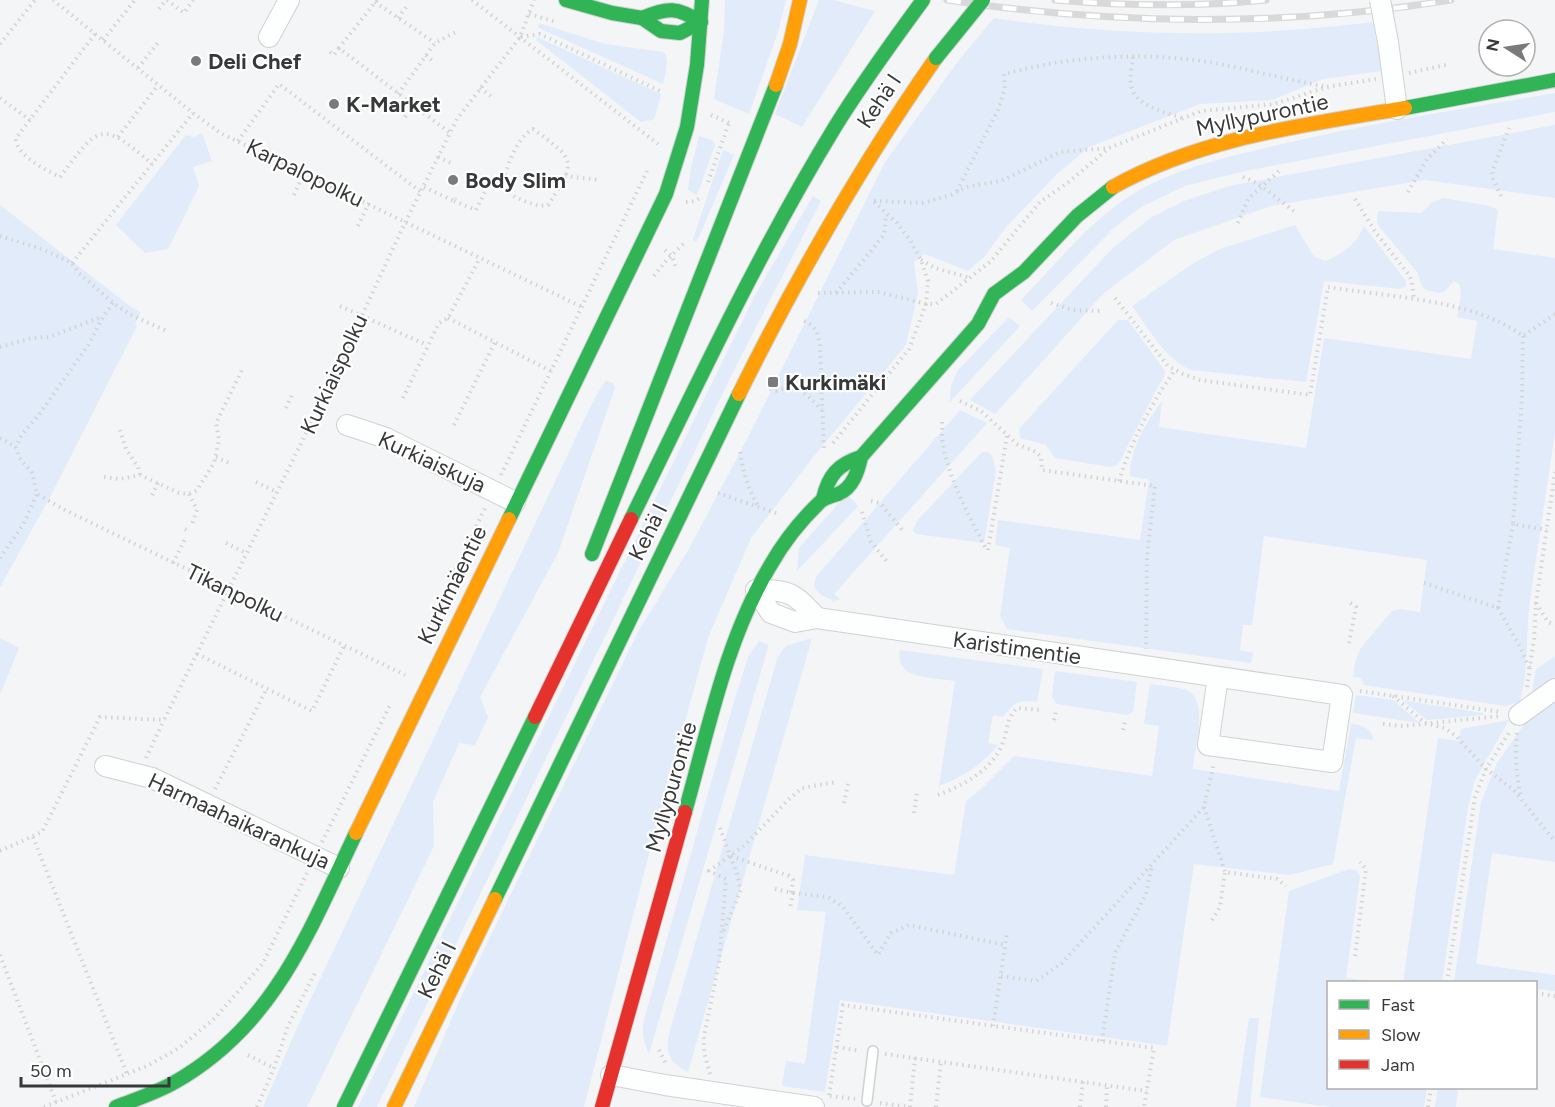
<svg xmlns="http://www.w3.org/2000/svg" width="1555" height="1107" viewBox="0 0 1555 1107" font-family="Figtree,sans-serif">
	<style>
		.green { fill: #e2ebf9 }
		.lines { fill: none; stroke-linecap: round; stroke-linejoin: round }
		.lane-casing { stroke: #d0d1d2; stroke-width: 12 }
		.street-casing { stroke: #d0d1d2; stroke-width: 22 }
		.fast-casing { stroke: #d0d1d2; stroke-width: 16 }
		.slow-casing { stroke: #d0d1d2; stroke-width: 16 }
		.jam-casing { stroke: #d0d1d2; stroke-width: 16 }
		.path { stroke: #d3d3d4; stroke-width: 4; stroke-dasharray: 1.5 4.5; stroke-linecap: butt }
		.lane { stroke: #fdfefe; stroke-width: 9 }
		.street { stroke: #fdfefe; stroke-width: 20 }
		.fast { stroke: #30b455; stroke-width: 14 }
		.slow { stroke: #ff9f0a; stroke-width: 14 }
		.jam { stroke: #e5322d; stroke-width: 14 }
		.rail-casing { stroke: #d9d9d9; stroke-width: 7 }
		.rail { stroke: #fff; stroke-width: 4.5; stroke-dasharray: 14; stroke-linecap: butt }
		.street-bridge-casing { stroke: #d0d1d2; stroke-width: 22; stroke-linecap: butt }
		.fast-bridge-casing { stroke: #cfcfd0; stroke-width: 16; stroke-linecap: butt }
		.street-bridge { stroke: #fdfefe; stroke-width: 20 }
		.fast-bridge { stroke: #30b455; stroke-width: 14 }
		.poi-dot { fill: #797a7c; stroke: #fff; stroke-width: 2 }
		.labels { text-anchor: middle; dominant-baseline: central; stroke-width: 4.5; stroke-linejoin: round; paint-order: stroke }
		.poi-label { font-size: 22px; font-weight: bold; fill: #373839; stroke: #fff; text-anchor: start }
		.street-label { font-size: 22px; fill: #373839; stroke: #fff }
	</style>
	<rect width="100%" height="100%" fill="#f4f5f7"/>
	<g class="green">
		<polygon points="725,0 786,0 778,32 749,114 714,99 724,31"/>
		<polygon points="819,0 833,0 875,11 802,127 775,114"/>
		<path d="M994 18C1119 37 1248 38 1373 22L1382 71 1323 79 1272 100 1200 104 1089 147 1056 175 1007 226 984 257 968 271 925 254 914 262 918 293 906 345 811 460 751 538 708 638 654 834 584 1107H414L461 997 638 632 690 547 748 437 885 162 959 60Z"/>
		<path d="M539 23 605 44 664 52C670 61 665 75 663 84L541 29 538 27Z"/>
		<polygon points="537,37 661,94 655,117 652,120 641,122 536,40"/>
		<path d="M1555 93V112L1245 171 1185 186 1141 207 1114 228 1032 311 1021 300C1052 268 1088 224 1125 199 1170 169 1226 157 1278 145 1370 123 1463 109 1555 93Z"/>
		<polygon points="1555,125 1555,198 1425,180 1271,206 1174,240 1104,293 995,414 970,400 1112,249 1150,218 1184,201 1229,186"/>
		<polygon points="202,133 212,161 193,167 199,186 168,249 145,253 116,225 186,135 193,137"/>
		<polygon points="699,136 712,140 715,145 697,195 688,190 691,168"/>
		<polygon points="723,150 734,155 698,239 695,242 693,239"/>
		<polygon points="813,196 821,201 736,366 377,1107 358,1107 755,295"/>
		<path d="M1443 198 1490 206 1498 210 1493 249 1555 258V433L1529 607 1525 677 1520 702 1505 706 1364 685 1361 678 1353 677 1355 663 1360 649 1392 611 1400 609 1420 612 1427 560 1264 536 1252 625H1243L1240 650 1253 653 1251 663 1007 629 1000 616 1010 548 995 545 998 520 1140 540 1149 480 1130 476C1130 449 1146 422 1162 401L1159 427 1306 448 1324 338 1471 359 1477 321 1457 317 1461 295 1460 285 1454 281 1445 291 1439 293 1426 290 1422 286 1417 272 1377 224 1378 211 1422 213 1431 203Z"/>
		<polygon points="0,205 131,307 141,312 135,324 137,326 51,495 0,587"/>
		<path d="M1295 225 1314 257 1326 261C1344 253 1356 245 1364 226L1406 281V286L1400 289 1324 281 1306 382 1191 370C1164 359 1149 328 1132 306L1194 263 1220 249Z"/>
		<polygon points="1009,317 1020,326 950,402 951,386 958,370"/>
		<polygon points="1118,320 1128,320 1165,371 1164,377 1155,392 1118,465 1110,467 1055,458 1046,445 1020,438 1019,429"/>
		<polygon points="606,380 613,383 615,388 558,553 480,697 488,717 475,745 459,743 433,802 434,846 307,1107 263,1107 296,1030 593,401"/>
		<polygon points="960,410 987,423 834,594 840,599 834,601 821,595 814,587 816,577"/>
		<polygon points="982,452 987,452 992,455 996,471 984,543 916,534 913,530 917,521"/>
		<polygon points="847,494 858,506 797,571 799,548"/>
		<polygon points="0,638 19,648 0,695"/>
		<path d="M812 638 688 1072C666 1061 665 1050 671 1027L778 656 786 646Z"/>
		<path d="M759 641 768 644 767 651 649 1054C644 1042 641 1033 644 1020L735 698 749 655Z"/>
		<path d="M900 650 1043 669 1037 702C1018 700 1015 702 1003 717L993 715 988 743 998 745C982 765 963 777 939 786L955 681C936 677 894 681 900 650Z"/>
		<polygon points="1555,656 1555,681 1531,698 1536,669"/>
		<polygon points="1055,671 1137,682 1133,712 1127,715 1057,704 1052,697"/>
		<path d="M1150 684C1161 686 1173 686 1183 689 1212 697 1194 747 1193 769L1339 791 1351 724C1362 724 1372 729 1373 740L1356 738 1333 864 1289 875 1194 864 1167 1046 840 1000 825 1092 782 1086 786 1061 805 1064 826 912 797 910 805 855 954 875 966 801 979 791 1014 756 1152 776 1159 726 1144 724Z"/>
		<polygon points="1356,695 1393,700 1420,723 1353,713"/>
		<polygon points="1555,698 1555,862 1492,853 1476,964 1555,975 1555,991 1536,989 1536,982 1454,982 1481,802 1497,763 1528,719"/>
		<polygon points="1402,700 1483,713 1483,715 1427,720"/>
		<polygon points="1509,720 1475,780 1468,807 1442,982 1403,982 1438,738 1459,741 1461,729"/>
		<polygon points="1349,869 1358,871 1360,877 1346,978 1377,982 1328,982 1328,1088 1427,1088 1424,1107 1330,1107 1260,1097 1289,891"/>
		<polygon points="1249,1018 1259,1018 1250,1107 1236,1107"/>
		<polygon points="1438,1088 1458,1088 1456,1107 1435,1107"/>
	</g>
	<g class="lines">
		<defs>
			<polyline id="lane" points="867,1101 873,1051"/>
			<g id="street">
				<polyline points="269,37 289,0"/>
				<polyline points="1388,42 1397,109"/>
				<polyline points="347,425 386,438 515,502"/>
				<polyline points="756,590 771,613 795,622 817,618 1342,695 1332,762 1208,745 1218,677"/>
				<path d="M756 590C791 590 794 593 817 618"/>
				<polyline points="1519,715 1555,689"/>
				<polyline points="105,766 152,778 339,868"/>
				<polyline points="611,1075 665,1085 814,1107"/>
			</g>
			<g id="fast">
				<polyline points="566,0 612,13 642,18 661,31 680,33 701,22"/>
				<path d="M642 18C668 7 677 7 701 22"/>
				<polyline points="1405,108 1555,80"/>
				<path d="M823 499C828 476 838 464 861 457"/>
				<polyline points="509,519 666,194 687,127 697,65 702,0"/>
				<path d="M631 519C696 387 758 253 835 127 862 83 893 41 923 0"/>
				<polyline points="592,554 776,85"/>
				<path d="M685 812C708 731 726 639 770 566 783 543 802 519 821 501 826 497 832 496 838 494 853 488 858 471 861 457L978 324 994 294 1024 272 1077 216 1113 187"/>
				<polyline points="495,899 739,394"/>
				<path d="M116 1107C136 1099 156 1093 175 1082 275 1025 309 931 356 833"/>
				<polyline points="344,1107 535,717"/>
			</g>
			<g id="slow">
				<polyline points="776,85 790,44 800,0"/>
				<path d="M1113 187C1202 137 1306 125 1405 108"/>
				<path d="M739 394C797 277 861 165 936 58"/>
				<polyline points="356,833 509,519"/>
				<polyline points="394,1107 495,899"/>
			</g>
			<g id="jam">
				<polyline points="535,717 631,519"/>
				<polyline points="602,1107 685,812"/>
			</g>
		</defs>
		<use href="#lane" class="lane-casing"/>
		<use href="#street" class="street-casing"/>
		<use href="#fast" class="fast-casing"/>
		<use href="#slow" class="slow-casing"/>
		<use href="#jam" class="jam-casing"/>
		<g class="path">
			<polyline points="53,0 193,113 222,134 582,307"/>
			<polyline points="167,0 184,13 193,0"/>
			<polyline points="377,0 339,48 450,133"/>
			<polyline points="472,0 658,144"/>
			<polyline points="375,2 435,43"/>
			<polyline points="159,9 166,0"/>
			<polyline points="529,14 556,22"/>
			<polyline points="398,18 407,6"/>
			<path d="M95 34 16 138C15 155 46 170 60 177 98 127 100 118 152 164"/>
			<polyline points="521,37 540,34 660,91"/>
			<polyline points="103,40 135,0"/>
			<polyline points="0,44 35,0"/>
			<polyline points="330,52 334,55 339,48"/>
			<polyline points="426,55 435,63"/>
			<path d="M1133 57C1132 68 1128 81 1133 91 1140 107 1167 113 1182 118"/>
			<polyline points="138,68 160,40"/>
			<polyline points="1409,73 1450,64"/>
			<polyline points="480,88 491,96"/>
			<polyline points="398,94 435,43 458,31"/>
			<polyline points="0,98 30,120"/>
			<polyline points="711,115 729,123"/>
			<polyline points="405,117 414,106"/>
			<polyline points="118,137 158,85"/>
			<polyline points="238,141 279,84 421,192"/>
			<polyline points="438,157 453,164"/>
			<polyline points="565,176 599,180"/>
			<polyline points="1243,177 1257,183 1294,211"/>
			<polyline points="708,182 729,123"/>
			<polyline points="424,187 454,201 456,198"/>
			<path d="M957 191 998 110 1005 88 1004 74C1071 56 1146 51 1214 63 1252 70 1289 80 1327 87"/>
			<polyline points="1408,192 1427,159 1447,139"/>
			<polyline points="294,195 304,173"/>
			<polyline points="1501,196 1493,179 1492,172 1509,128"/>
			<polyline points="1355,199 1376,233 1409,275 1412,282 1414,300"/>
			<path d="M454 201 476 210 487 188 501 187 515 197 527 202 539 206 548 205C577 161 576 160 533 129 515 139 507 168 501 187"/>
			<polyline points="874,201 922,203 951,195 966,187 1001,181 1060,152 1108,148"/>
			<polyline points="686,202 695,201 702,197"/>
			<polyline points="1238,223 1248,199 1280,170"/>
			<polyline points="358,226 369,203"/>
			<polyline points="0,236 42,249 72,263 79,273 113,303 131,315 169,332"/>
			<polyline points="665,250 672,256 676,268"/>
			<polyline points="921,260 935,268 970,278"/>
			<polyline points="72,263 193,113"/>
			<polyline points="654,276 665,262 685,242"/>
			<polyline points="818,293 878,292 926,304 936,304 990,262 1040,202 1070,181 1109,148 1201,111 1274,104 1327,87 1376,79"/>
			<polyline points="836,293 884,235 886,214"/>
			<path d="M1115 298 1168 366 1183 374 1200 380 1310 395 1328 287C1387 297 1474 299 1523 336L1555 314"/>
			<polyline points="113,303 103,317 89,344 38,416 22,434 16,447 19,457 32,473 37,494 65,510 405,675"/>
			<polyline points="1051,303 1072,310 1101,311"/>
			<polyline points="340,306 427,345"/>
			<polyline points="448,318 551,371"/>
			<path d="M804 321C816 326 818 333 820 345L824 450"/>
			<polyline points="1523,336 1522,397 1513,524 1547,530"/>
			<polyline points="0,347 32,338 49,337 102,317"/>
			<path d="M770 389 776 391C797 381 808 396 822 410"/>
			<polyline points="403,398 439,323 448,318 480,258"/>
			<polyline points="960,401 981,411 1017,444 1036,452 1041,457 1042,470 1155,486 1147,556 1146,649"/>
			<polyline points="286,408 293,393"/>
			<path d="M942 422C942 431 942 441 944 450 952 486 970 517 986 549"/>
			<polyline points="454,425 495,342"/>
			<polyline points="120,430 126,449 138,467 140,475"/>
			<polyline points="0,438 16,447"/>
			<polyline points="833,443 909,349 926,304 928,281 921,260 910,240 897,223 872,200"/>
			<path d="M740 452C743 472 748 489 758 506"/>
			<polyline points="216,457 229,463"/>
			<polyline points="501,475 647,171"/>
			<polyline points="104,477 120,479 140,475 179,493 189,494 197,490 214,463 219,440 216,423 243,368"/>
			<path d="M1119 481C1131 441 1151 404 1175 370"/>
			<polyline points="256,482 277,492"/>
			<polyline points="718,493 779,514"/>
			<polyline points="189,494 197,510 191,527"/>
			<polyline points="152,495 158,483"/>
			<polyline points="871,501 880,503 904,532"/>
			<polyline points="862,512 871,542 888,563"/>
			<polyline points="185,529 189,531"/>
			<polyline points="226,543 246,553"/>
			<polyline points="988,550 1007,436"/>
			<polyline points="0,558 23,525 37,494"/>
			<polyline points="173,563 186,537"/>
			<polyline points="1424,583 1498,608 1520,647 1530,669"/>
			<polyline points="1536,603 1548,622 1555,625"/>
			<polyline points="1498,608 1513,524"/>
			<polyline points="427,629 486,506"/>
			<polyline points="1349,643 1356,607 1350,603"/>
			<polyline points="197,654 312,711 344,646"/>
			<polyline points="1527,687 1534,639 1536,603 1555,472"/>
			<polyline points="1360,691 1501,712"/>
			<polyline points="1393,696 1425,723 1445,728 1457,737 1486,769 1514,790 1555,842"/>
			<polyline points="1054,720 1056,711"/>
			<polyline points="1383,724 1403,726 1501,716"/>
			<polyline points="1123,730 1125,721"/>
			<path d="M1517 733C1515 755 1516 776 1521 797"/>
			<polyline points="146,758 164,720"/>
			<polyline points="215,789 267,688"/>
			<path d="M938 795C962 786 990 771 1001 747 1008 733 1005 720 1017 708L1043 710"/>
			<polyline points="844,803 848,784"/>
			<polyline points="1204,807 1225,872"/>
			<polyline points="914,813 917,792"/>
			<polyline points="720,828 737,874 741,890 722,934"/>
			<polyline points="33,837 127,1074"/>
			<polyline points="322,842 391,703"/>
			<polyline points="0,851 42,832 100,717 164,720 325,395 403,227 457,119 520,37 534,0"/>
			<polyline points="731,856 789,876 793,880 791,893"/>
			<polyline points="775,889 793,893 790,909"/>
			<polyline points="793,893 828,897 843,907 878,955 891,933 909,925 1005,945"/>
			<polyline points="1212,920 1220,907 1225,872 1277,879 1286,886"/>
			<polyline points="0,955 56,1102"/>
			<polyline points="1355,956 1366,869 1360,862"/>
			<polyline points="1001,976 1036,981 1062,963 1204,807 1214,763"/>
			<polyline points="1447,982 1475,797 1486,769 1510,731"/>
			<polyline points="1536,993 1555,996"/>
			<polyline points="993,1026 1007,933"/>
			<polyline points="1102,1041 1115,953 1146,894 1152,865"/>
			<polyline points="837,1047 860,1051"/>
			<polyline points="659,1050 667,1066"/>
			<polyline points="885,1054 1147,1091"/>
			<polyline points="248,1055 274,1068"/>
			<polyline points="710,1074 704,1052 704,1036 719,963 726,879 709,871 745,845 788,800 802,788 836,782"/>
			<polyline points="829,1095 843,1005 1154,1048 1144,1107"/>
			<polyline points="830,1096 855,1099"/>
			<polyline points="880,1103 909,1107"/>
			<polyline points="44,1107 147,1066 179,1048 215,1018 263,963 307,873"/>
			<polyline points="257,1107 274,1068 288,1026 316,971"/>
			<polyline points="910,1107 915,1058"/>
			<polyline points="936,1107 941,1061"/>
			<polyline points="1080,1107 1083,1081"/>
			<polyline points="1106,1107 1107,1085"/>
			<polyline points="1428,1107 1431,1088"/>
		</g>
		<use href="#lane" class="lane"/>
		<use href="#street" class="street"/>
		<use href="#fast" class="fast"/>
		<use href="#slow" class="slow"/>
		<use href="#jam" class="jam"/>
		<defs>
			<g id="rail">
				<path d="M947 0C1112 25 1285 27 1451 0"/>
				<path d="M1055 0C1125 6 1196 7 1266 0"/>
			</g>
		</defs>
		<use href="#rail" class="rail-casing"/>
		<use href="#rail" class="rail"/>
		<defs>
			<polyline id="street-bridge" points="1380,0 1388,42"/>
			<polyline id="fast-bridge" points="936,58 983,0"/>
		</defs>
		<use href="#street-bridge" class="street-bridge-casing"/>
		<use href="#fast-bridge" class="fast-bridge-casing"/>
		<use href="#street-bridge" class="street-bridge"/>
		<use href="#fast-bridge" class="fast-bridge"/>
	</g>
	<g class="poi-dot">
		<circle cx="196" cy="61" r="6"/>
		<circle cx="334" cy="104" r="6"/>
		<circle cx="453" cy="180" r="6"/>
		<rect x="767" y="376" width="12" height="12" rx="3"/>
	</g>
	<g class="labels">
		<g class="poi-label">
			<text x="208" y="61">Deli Chef</text>
			<text x="346" y="104">K-Market</text>
			<text x="465" y="180">Body Slim</text>
			<text x="785" y="382">Kurkimäki</text>
		</g>
		<g class="street-label">
			<text transform="translate(879 101) rotate(-56)">Kehä I</text>
			<text transform="translate(1262 115) rotate(-12)">Myllypurontie</text>
			<text transform="translate(305 173) rotate(26)">Karpalopolku</text>
			<text transform="translate(334 374) rotate(-65)">Kurkiaispolku</text>
			<text transform="translate(432 462) rotate(25)">Kurkiaiskuja</text>
			<text transform="translate(648 532) rotate(-64)">Kehä I</text>
			<text transform="translate(452 585) rotate(-64)">Kurkimäentie</text>
			<text transform="translate(235 593) rotate(26)">Tikanpolku</text>
			<text transform="translate(1017 648) rotate(8)">Karistimentie</text>
			<text transform="translate(671 787) rotate(-74)">Myllypurontie</text>
			<text transform="translate(239 821) rotate(25)">Harmaahaikarankuja</text>
			<text transform="translate(437 970) rotate(-64)">Kehä I</text>
		</g>
	</g>
	<rect x="1327" y="981" width="210" height="108" fill="#ffffff" stroke="#afafb0" stroke-width="1.5"/>
	<rect x="1339" y="1000" width="30" height="9" fill="#30b455" stroke="#afafb0" stroke-width="1.5"/>
	<text x="1381" y="1011" font-size="18" fill="#373839">Fast</text>
	<rect x="1339" y="1030" width="30" height="9" fill="#ff9f0a" stroke="#afafb0" stroke-width="1.5"/>
	<text x="1381" y="1041" font-size="18" fill="#373839">Slow</text>
	<rect x="1339" y="1060" width="30" height="9" fill="#e5322d" stroke="#afafb0" stroke-width="1.5"/>
	<text x="1381" y="1071" font-size="18" fill="#373839">Jam</text>
	<g transform="translate(1507 48) rotate(282)"><circle r="28" fill="#ffffff" stroke="#afafb0" stroke-width="1.5"/>
	<path d="M0-4.5L10 22L0 15L-10 22Z" fill="#797a7c"/>
	<text y="-9" font-size="16" font-weight="bold" text-anchor="middle" fill="#373839">N</text>
	</g>
	<path d="M21 1077v9h148v-9" fill="none" stroke="#373839" stroke-width="3"/>
	<text x="30" y="1077" font-size="18" fill="#373839" stroke="#ffffff" stroke-width="4.5" paint-order="stroke">50 m</text>
</svg>
